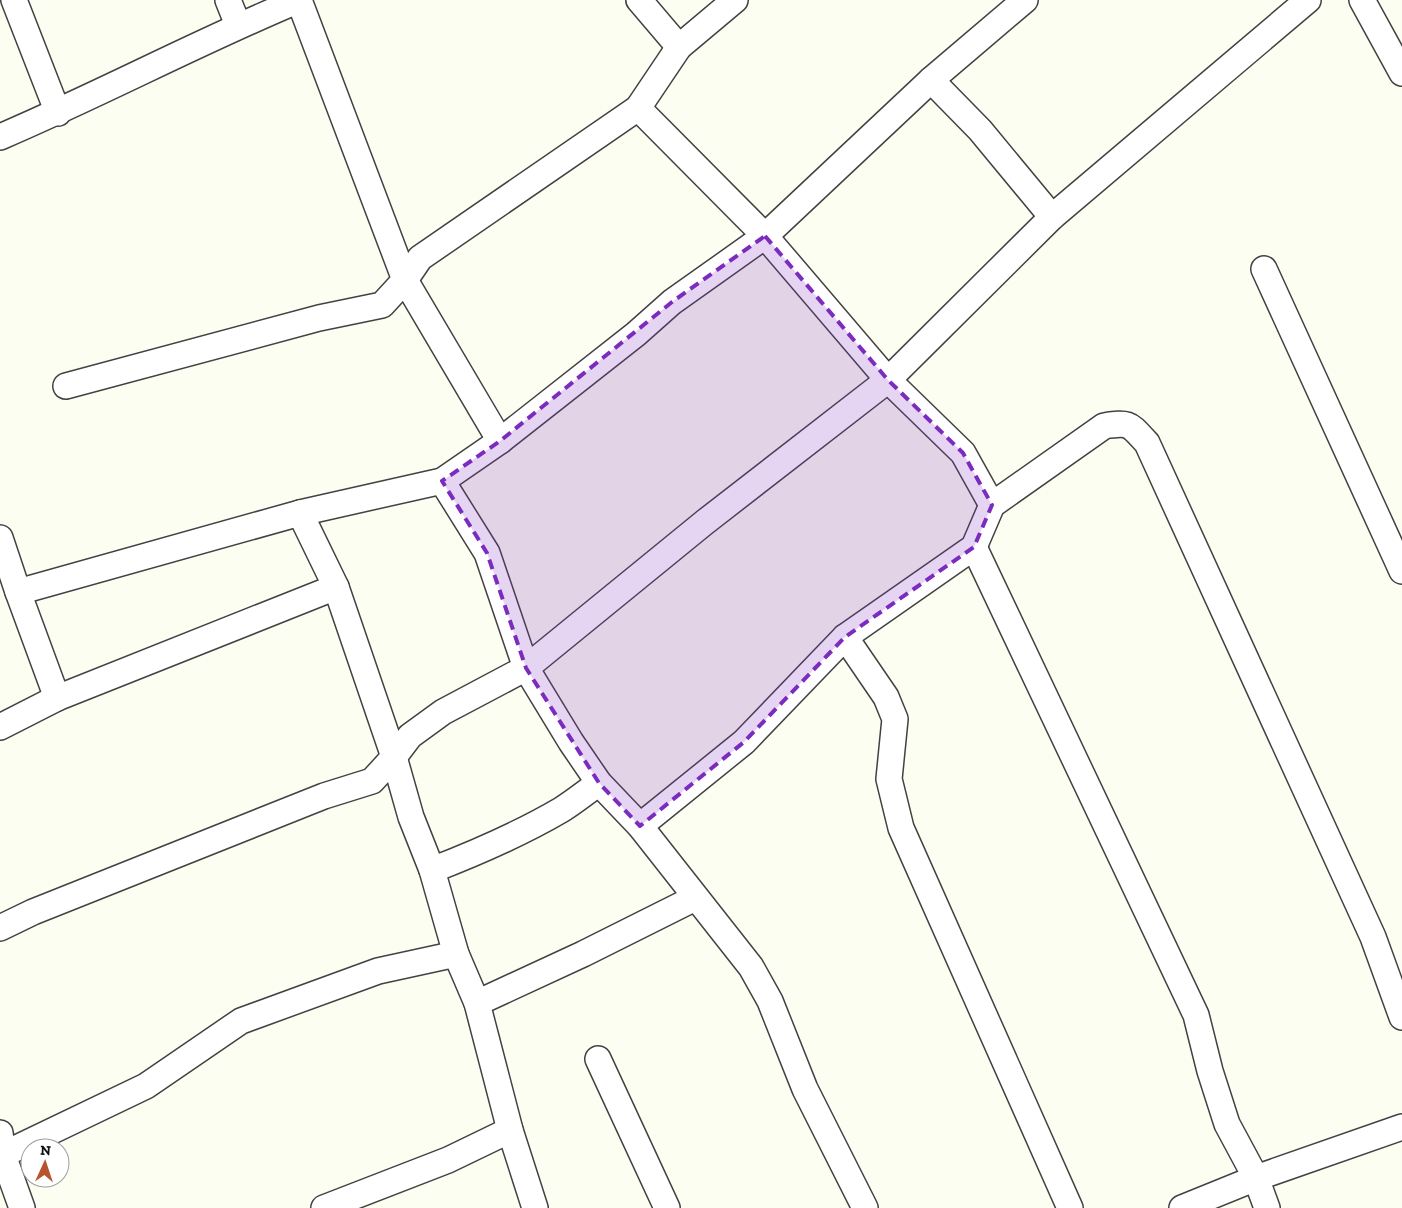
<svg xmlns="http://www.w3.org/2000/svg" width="1402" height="1208" viewBox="0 0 1402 1208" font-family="'Zilla Slab',serif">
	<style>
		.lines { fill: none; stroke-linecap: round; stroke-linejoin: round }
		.street-casing { stroke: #424242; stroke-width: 28 }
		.street { stroke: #fff; stroke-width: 25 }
		.marked { fill: #7b2cbf; fill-opacity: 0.2; stroke: #7b2cbf; stroke-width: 4; stroke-dasharray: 10 6; stroke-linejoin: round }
	</style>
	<rect width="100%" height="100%" fill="#fcfef1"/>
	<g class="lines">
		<defs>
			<g id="street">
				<polyline points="14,0 58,113"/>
				<polyline points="228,0 238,25"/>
				<polyline points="299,0 405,280 500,441"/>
				<polyline points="639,0 679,47"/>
				<polyline points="1362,0 1402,73"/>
				<polyline points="931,80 980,130 1052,217"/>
				<polyline points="638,108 765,236 888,380 963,453 992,505"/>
				<path d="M0 137C101 94 198 42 299 0"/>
				<polyline points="1264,269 1402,571"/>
				<polyline points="66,386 319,318 382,305 405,280 420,258 638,108 679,47 735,0"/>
				<polyline points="442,481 487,553 526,668 571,742 599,783 640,826 751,967 770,1001 805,1089 865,1208"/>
				<polyline points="300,513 336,587 394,757 411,817 432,870 456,954 477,1003 510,1130 535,1208"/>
				<polyline points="0,538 18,592 57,698"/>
				<polyline points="974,547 1196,1015 1210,1071 1227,1124 1256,1178 1267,1208"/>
				<polyline points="18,592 300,513 442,481 500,441 636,334 672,302 765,236 931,80 1025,0"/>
				<polyline points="845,637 886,697 895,719 889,779 901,828 1070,1208"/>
				<polyline points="0,727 57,698 336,587"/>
				<path d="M640 826 744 742 845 637 974 547 992 505 1104 426C1131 422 1129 424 1147 443L1373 937 1402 1017"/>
				<path d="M432 870C476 853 520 834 561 810 574 802 586 792 599 783"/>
				<polyline points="0,928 33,912 324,796 372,781 394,757 410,736 443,712 526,668 705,522 888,380 1052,217 1308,0"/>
				<polyline points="477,1003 583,954 695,898"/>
				<polyline points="598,1059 667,1208"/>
				<polyline points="0,1133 3,1155 22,1208"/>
				<polyline points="0,1156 146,1086 241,1021 378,971 456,954"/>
				<polyline points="324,1208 448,1160 510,1130"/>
				<polyline points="1182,1208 1256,1178 1402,1127"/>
			</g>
		</defs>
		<use href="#street" class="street-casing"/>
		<use href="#street" class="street"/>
	</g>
	<path class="marked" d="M765 236 888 380 963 453 992 505 974 547 845 637 744 742 640 826 599 783 526 668 487 553 442 481 500 441 672 302Z"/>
	<g transform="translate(45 1163) rotate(3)"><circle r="24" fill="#ffffff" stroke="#9f9f9f"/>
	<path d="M0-4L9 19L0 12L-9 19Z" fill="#b7542e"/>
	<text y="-8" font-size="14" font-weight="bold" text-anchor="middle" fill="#0f0f0f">N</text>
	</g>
</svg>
